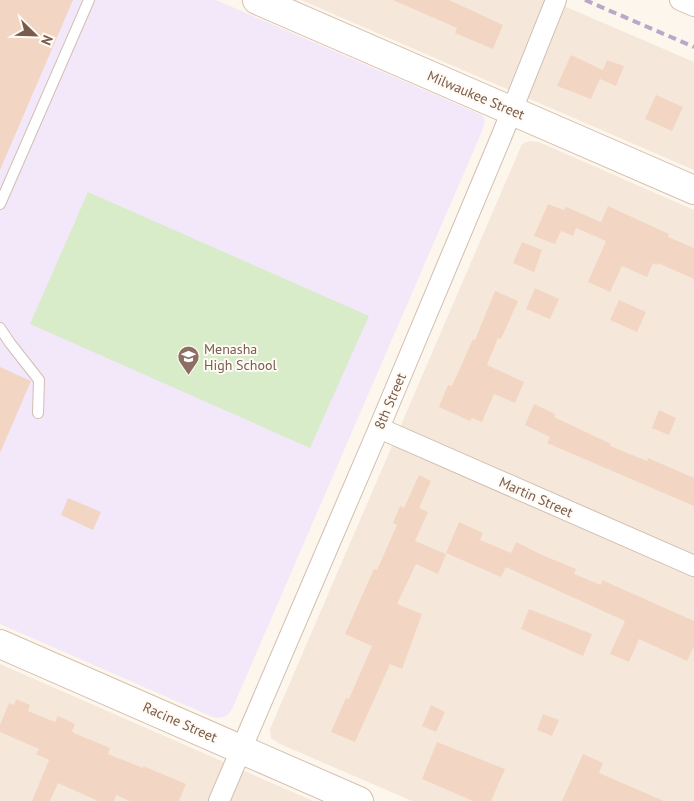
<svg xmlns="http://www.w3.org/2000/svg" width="694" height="801" viewBox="0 0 694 801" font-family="'PT Sans',sans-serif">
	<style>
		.residential { fill: #f5e8da }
		.education { fill: #f3e8fa }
		.green { fill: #d8ecc9 }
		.building { fill: #f3d5c3 }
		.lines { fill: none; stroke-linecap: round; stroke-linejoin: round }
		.lane-casing { stroke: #d1beb0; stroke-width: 12 }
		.street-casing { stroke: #d1beb0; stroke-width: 22 }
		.secondary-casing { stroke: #d6c0b0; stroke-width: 30 }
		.lane { stroke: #fff; stroke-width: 10 }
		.street { stroke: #fff; stroke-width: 20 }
		.secondary { stroke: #fff; stroke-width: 28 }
		.rail { stroke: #b9a8c9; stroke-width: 4; stroke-dasharray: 8 5; stroke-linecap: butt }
		.labels { text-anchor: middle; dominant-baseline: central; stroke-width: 4; stroke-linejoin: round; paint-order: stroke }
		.street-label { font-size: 14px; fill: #7a5c4d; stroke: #fffaf3 }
		.education-label { font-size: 14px; fill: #785e54; stroke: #fffaf3; text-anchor: start }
	</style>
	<rect width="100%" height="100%" fill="#fdf6ec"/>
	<g class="residential">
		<polygon points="301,0 550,0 694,62 694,170"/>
		<polygon points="529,141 539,142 694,210 694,801 412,801 280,744 271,738 270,729 522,144"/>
		<polygon points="0,664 313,801 0,801"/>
	</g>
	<polygon class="education" points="0,0 216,0 482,115 485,120 483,129 233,707 228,715 224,717 216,718 208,715 0,624"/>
	<polygon class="green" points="88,192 369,316 310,448 30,324"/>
	<g class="building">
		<polygon points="0,0 73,0 0,170"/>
		<polygon points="393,0 449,0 503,25 493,49 455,33 457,28"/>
		<polygon points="571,55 603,70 607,60 624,66 616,86 600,79 591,99 557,86"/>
		<polygon points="656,95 683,107 672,131 645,119"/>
		<polygon points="548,204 564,210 566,207 601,222 608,206 669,234 668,237 694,248 694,279 658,263 657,265 653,263 647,277 622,266 610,292 588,282 606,241 576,228 573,236 561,231 555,244 534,236"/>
		<polygon points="522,242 542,250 534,272 513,263"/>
		<polygon points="535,288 559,299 550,319 526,309"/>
		<polygon points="495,291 518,301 501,339 498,338 487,365 524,382 515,403 494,394 482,422 472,418 470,421 439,407 448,385 452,386 473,339 475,340"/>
		<polygon points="619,300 646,312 637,332 610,320"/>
		<polygon points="0,367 31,381 0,453"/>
		<polygon points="534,404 555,414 554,417 611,444 610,446 647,461 648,458 694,478 694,506 547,443 550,437 525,425"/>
		<polygon points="659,410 676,418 669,435 652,428"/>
		<polygon points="419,475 431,481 419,508 428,512 415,541 446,554 438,574 416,564 397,604 422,614 402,669 390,664 355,742 331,732 346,698 349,699 372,646 345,634 374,569 377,570 397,525 393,523 400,506 404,508"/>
		<polygon points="68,498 101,512 93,530 61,515"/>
		<polygon points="459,522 483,533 480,540 511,553 516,542 542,555 576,569 574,574 601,585 602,580 694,621 694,646 687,661 639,639 629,662 610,654 625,621 506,567 501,577 446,553"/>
		<polygon points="529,609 592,634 583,656 521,629"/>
		<polygon points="16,699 30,705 28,711 55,722 58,716 75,724 72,731 74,733 110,748 108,754 143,768 143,766 186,784 179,801 130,801 116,795 114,801 98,801 58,783 50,801 32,801 49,760 36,754 39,749 0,732 0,725 9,703 14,705"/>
		<polygon points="431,705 445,712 436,732 422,726"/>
		<polygon points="543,714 559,720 552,736 537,730"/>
		<polygon points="437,742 505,769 491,801 473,801 422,779"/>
		<polygon points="583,754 603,763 599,773 664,801 562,801"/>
	</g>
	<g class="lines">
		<defs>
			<g id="lane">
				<polyline points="0,204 89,0"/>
				<polyline points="0,328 10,343 39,380 38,413"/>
			</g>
			<g id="street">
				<polyline points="680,0 694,6"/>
				<polyline points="379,428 694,566"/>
				<polyline points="219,801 379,428 502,135 556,0"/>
			</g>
			<g id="secondary">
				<polyline points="257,0 694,190"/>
				<polyline points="0,644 359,801"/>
			</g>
		</defs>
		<use href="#lane" class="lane-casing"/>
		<use href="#street" class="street-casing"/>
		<use href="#secondary" class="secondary-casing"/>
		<use href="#lane" class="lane"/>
		<use href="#street" class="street"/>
		<use href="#secondary" class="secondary"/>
		<polyline class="rail" points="585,0 694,47"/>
	</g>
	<defs>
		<symbol id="school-pin" viewBox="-11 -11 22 30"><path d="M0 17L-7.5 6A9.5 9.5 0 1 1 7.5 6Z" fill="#8d6e63" stroke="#fffaf3"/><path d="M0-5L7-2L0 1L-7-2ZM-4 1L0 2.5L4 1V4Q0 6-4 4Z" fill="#fff"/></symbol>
	</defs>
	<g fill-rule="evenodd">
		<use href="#school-pin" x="176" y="344" width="25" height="34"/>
	</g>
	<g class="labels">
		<g class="street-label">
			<text transform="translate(476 95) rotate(23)">Milwaukee Street</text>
			<text transform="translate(390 401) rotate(-67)">8th Street</text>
			<text transform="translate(536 497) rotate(24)">Martin Street</text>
			<text transform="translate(180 722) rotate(24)">Racine Street</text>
		</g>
		<g class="education-label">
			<text x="204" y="349">Menasha<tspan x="204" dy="16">High School</tspan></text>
		</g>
	</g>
	<g transform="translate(35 35) rotate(113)" stroke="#fffaf3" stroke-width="4" paint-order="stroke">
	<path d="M0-4L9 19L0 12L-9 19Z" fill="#7a5c4d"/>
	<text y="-8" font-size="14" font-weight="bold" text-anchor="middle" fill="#7a5c4d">N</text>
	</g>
</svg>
